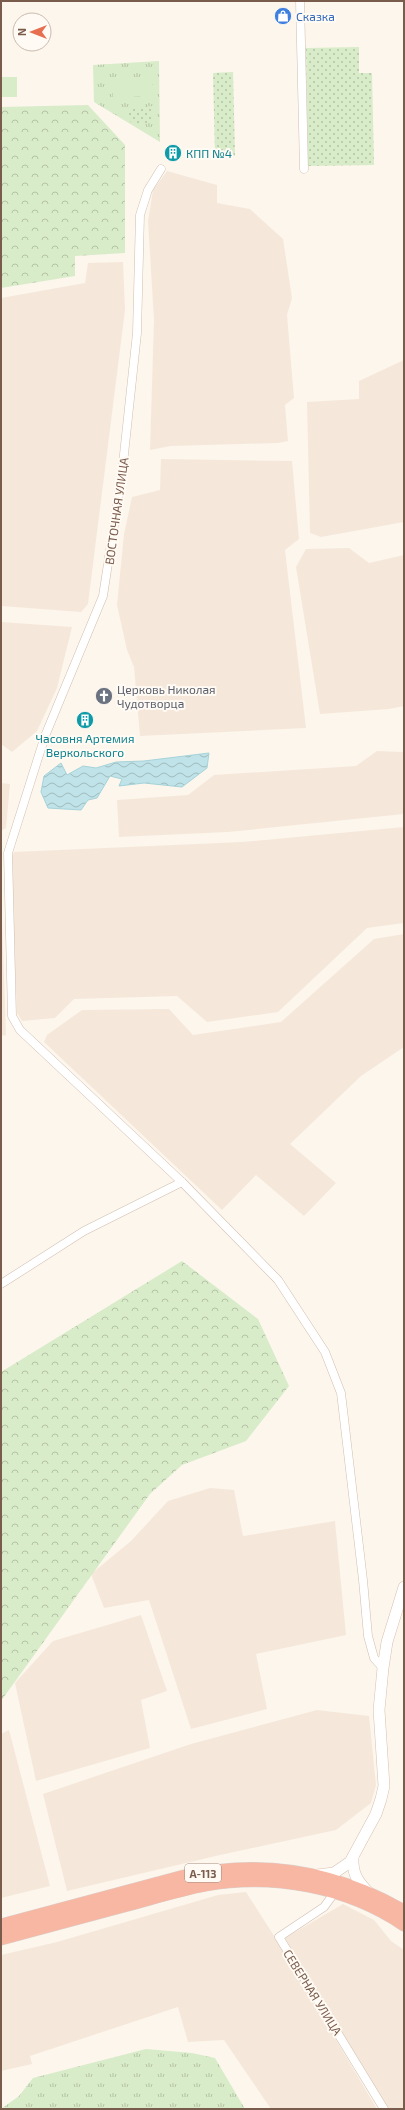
<svg xmlns="http://www.w3.org/2000/svg" width="405" height="2110" viewBox="0 0 405 2110" font-family="'Exo 2',sans-serif">
	<style>
		.residential { fill: #f5e8da }
		.grass { fill: url(#grass-tufts) }
		.forest { fill: url(#forest-crowns) }
		.park { fill: url(#park-dots) }
		.garden { fill: #d8ecc9 }
		.water { fill: url(#water-waves); stroke: #a5d3da }
		.lines { fill: none; stroke-linecap: round; stroke-linejoin: round }
		.street-casing { stroke: #d1beb0; stroke-width: 9 }
		.secondary-casing { stroke: #d6c0b0; stroke-width: 12 }
		.highway-casing { stroke: #dad1cd; stroke-width: 15 }
		.street { stroke: #fff; stroke-width: 8 }
		.secondary { stroke: #fff; stroke-width: 11 }
		.highway { stroke: #f7b7a3; stroke-width: 14 }
		.labels { text-anchor: middle; dominant-baseline: central; stroke-width: 4; stroke-linejoin: round; paint-order: stroke }
		.shield { fill: #fffaf3; stroke: #a28b7f; stroke-width: 1 }
		.shield-label { font-size: 11px; font-weight: bold; fill: #7a5c4d }
		.shop-label { font-size: 12px; fill: #366cbe; stroke: #fffaf3; text-anchor: start }
		.culture-label { font-size: 12px; fill: #0d838f; stroke: #fffaf3; text-anchor: start }
		.street-label { font-size: 12px; fill: #7a5c4d; stroke: #fffaf3 }
		.worship-label { font-size: 12px; fill: #5b616d; stroke: #fffaf3; text-anchor: start }
	</style>
	<defs>
		<pattern id="grass-tufts" width="24" height="20" patternUnits="userSpaceOnUse"><rect width="24" height="20" fill="#d8ecc9"/><path d="M3 7l-1-3M5 7V3M7 7l1-3M15 17l-1-3M17 17v-4M19 17l1-3" fill="none" stroke="#b4c2a5"/></pattern>
		<pattern id="forest-crowns" width="20" height="18" patternUnits="userSpaceOnUse"><rect width="20" height="18" fill="#d8ecc9"/><path d="M2 6a3 3 0 1 1 6 0M12 15a3 3 0 1 1 6 0" fill="none" stroke="#b4c2a5"/></pattern>
		<pattern id="park-dots" width="8" height="8" patternUnits="userSpaceOnUse"><rect width="8" height="8" fill="#d8ecc9"/><path d="M2 2h.1M6 6h.1" fill="none" stroke="#b4c2a5" stroke-width="1.8" stroke-linecap="round"/></pattern>
		<pattern id="water-waves" width="16" height="10" patternUnits="userSpaceOnUse"><rect width="16" height="10" fill="#bfe3e8"/><path d="M0 5q4-4 8 0t8 0" fill="none" stroke="#a0bbbe"/></pattern>
	</defs>
	<rect width="100%" height="100%" fill="#fdf6ec"/>
	<g class="residential">
		<polygon points="167,171 217,185 217,203 250,209 283,239 292,298 287,315 294,398 285,405 288,441 278,443 171,446 150,450 154,320 148,221 153,190"/>
		<polygon points="123,262 125,310 88,604 81,612 1,606 1,298 85,283 88,263"/>
		<polygon points="404,360 404,522 321,537 310,533 307,402 359,399 359,381"/>
		<polygon points="161,459 292,461 299,539 285,550 306,728 140,736 134,667 127,650 117,605 124,534 132,497 160,490"/>
		<polygon points="349,548 369,563 404,555 404,706 389,709 320,714 296,567 306,549"/>
		<polygon points="1,622 72,627 57,688 37,731 12,752 1,744"/>
		<polygon points="377,751 404,752 404,814 228,832 119,837 117,800 188,795 214,775 356,766"/>
		<polygon points="1,783 10,784 6,828 1,831"/>
		<polygon points="404,827 404,923 367,928 278,1012 207,1022 177,996 74,999 55,1018 22,1021 17,1013 10,863 14,852 242,842"/>
		<polygon points="1,889 6,1035 1,1036"/>
		<polygon points="404,934 404,1047 361,1076 290,1144 336,1183 304,1216 256,1175 222,1210 44,1042 47,1035 82,1010 169,1009 193,1035 281,1022 374,939"/>
		<polygon points="210,1488 234,1490 243,1536 335,1521 346,1635 256,1654 267,1709 191,1729 149,1600 104,1608 91,1574 131,1541 168,1501"/>
		<polygon points="141,1615 167,1691 141,1700 150,1748 36,1781 15,1683 53,1641"/>
		<polygon points="317,1710 369,1716 376,1785 371,1803 336,1830 220,1855 67,1891 43,1794 191,1744"/>
		<polygon points="9,1730 50,1886 1,1898 1,1734"/>
		<polygon points="246,1892 278,1942 377,2109 271,2109 224,2040 188,2042 178,2007 30,2056 32,2064 1,2071 1,1955 57,1942 218,1895"/>
		<polygon points="343,1904 374,1920 391,1941 404,1950 404,2109 388,2109 285,1938"/>
	</g>
	<g class="grass">
		<polygon points="159,61 160,142 94,102 93,65"/>
		<polygon points="146,2049 192,2053 215,2058 245,2109 1,2109 19,2096 33,2078"/>
	</g>
	<g class="forest">
		<polygon points="88,105 125,145 125,253 75,256 75,276 1,288 1,107"/>
		<polygon points="182,1261 258,1319 289,1386 246,1441 182,1465 150,1494 1,1701 1,1372"/>
	</g>
	<g class="park">
		<polygon points="359,47 359,73 372,73 374,165 308,166 306,48"/>
		<polygon points="233,72 235,156 215,156 213,73"/>
		<polygon points="152,106 152,123 134,124 127,119 127,108"/>
	</g>
	<g class="garden">
		<rect x="1" y="77" width="16" height="20"/>
		<polygon points="113,81 152,81 152,96 113,97"/>
	</g>
	<polygon class="water" points="209,753 207,768 182,787 144,783 119,786 122,779 110,776 97,798 88,800 81,810 48,808 41,792 44,776 61,763 67,775 83,766 96,768 116,762 144,761"/>
	<g class="lines">
		<defs>
			<g id="street">
				<polyline points="300,1 304,169"/>
				<polyline points="161,169 148,190 140,215 137,333 122,473 103,596 45,736 8,853 12,1016 20,1030 182,1182 278,1280 325,1352 341,1393 363,1580 368,1636 374,1658 383,1668"/>
				<polyline points="1,1284 84,1231 182,1182"/>
				<polyline points="335,1892 324,1907 279,1937 384,2109"/>
			</g>
			<g id="secondary">
				<path d="M353 1857C352 1874 358 1882 369 1893"/>
				<polyline points="317,1875 334,1873 350,1862 376,1814 381,1799 384,1786 379,1710 383,1668 387,1642 404,1587"/>
			</g>
			<g id="highway">
				<path d="M1 1926 184 1877C262 1860 335 1872 404 1912"/>
				<path d="M1 1938C42 1927 83 1916 124 1905 151 1898 179 1889 206 1884 273 1872 348 1886 404 1924"/>
			</g>
		</defs>
		<use href="#street" class="street-casing"/>
		<use href="#secondary" class="secondary-casing"/>
		<use href="#highway" class="highway-casing"/>
		<use href="#street" class="street"/>
		<use href="#secondary" class="secondary"/>
		<use href="#highway" class="highway"/>
	</g>
	<defs>
		<symbol id="shop-disc" viewBox="-11 -11 22 22"><circle r="9.5" fill="#3f7fe0" stroke="#fffaf3"/><path d="M-5-2.5h2.3a2.7 3.5 0 0 1 5.4 0H5L5.5 6h-11ZM-1.5-2.5h3a1.5 2.3 0 0 0-3 0Z" fill="#fff"/></symbol>
		<symbol id="building-disc" viewBox="-11 -11 22 22"><circle r="9.5" fill="#0f9aa8" stroke="#fffaf3"/><path d="M-4-6H4V6H1V3H-1V6H-4ZM-2.5-4.3h1.7v1.8h-1.7ZM.8-4.3h1.7v1.8H.8ZM-2.5-1h1.7V.8h-1.7ZM.8-1h1.7V.8H.8Z" fill="#fff"/></symbol>
		<symbol id="church-disc" viewBox="-11 -11 22 22"><circle r="9.5" fill="#6b7280" stroke="#fffaf3"/><path d="M-1.2-6h2.4v3.5h3.3v2.4h-3.3V6h-2.4V-.1h-3.3v-2.4h3.3Z" fill="#fff"/></symbol>
	</defs>
	<g fill-rule="evenodd">
		<use href="#shop-disc" x="273" y="6" width="20" height="20"/>
		<use href="#building-disc" x="163" y="143" width="20" height="20"/>
		<use href="#church-disc" x="94" y="686" width="20" height="20"/>
		<use href="#building-disc" x="75" y="710" width="20" height="20"/>
	</g>
	<g class="labels">
		<rect class="shield" x="185" y="1864" width="36" height="18" rx="3"/>
		<g class="shield-label">
			<text x="203" y="1873">А-113</text>
		</g>
		<g class="shop-label">
			<text x="296" y="16">Сказка</text>
		</g>
		<g class="culture-label">
			<text x="186" y="153">КПП №4</text>
			<text x="85" y="738" text-anchor="middle">Часовня Артемия<tspan x="85" dy="14">Веркольского</tspan></text>
		</g>
		<g class="street-label">
			<text transform="translate(116 511) rotate(-82)">ВОСТОЧНАЯ УЛИЦА</text>
			<text transform="translate(313 1992) rotate(58)">СЕВЕРНАЯ УЛИЦА</text>
		</g>
		<g class="worship-label">
			<text x="117" y="689">Церковь Николая<tspan x="117" dy="14">Чудотворца</tspan></text>
		</g>
	</g>
	<rect width="405" height="2110" fill="none" stroke="#7a5c4d" stroke-width="4"/>
	<g transform="translate(32 32) rotate(270)"><circle r="19" fill="#fffaf3" stroke="#cabbb1"/>
	<path d="M0-3L7 15L0 10L-7 15Z" fill="#e76f51"/>
	<text y="-6" font-size="11" font-weight="bold" text-anchor="middle" fill="#7a5c4d">N</text>
	</g>
</svg>
